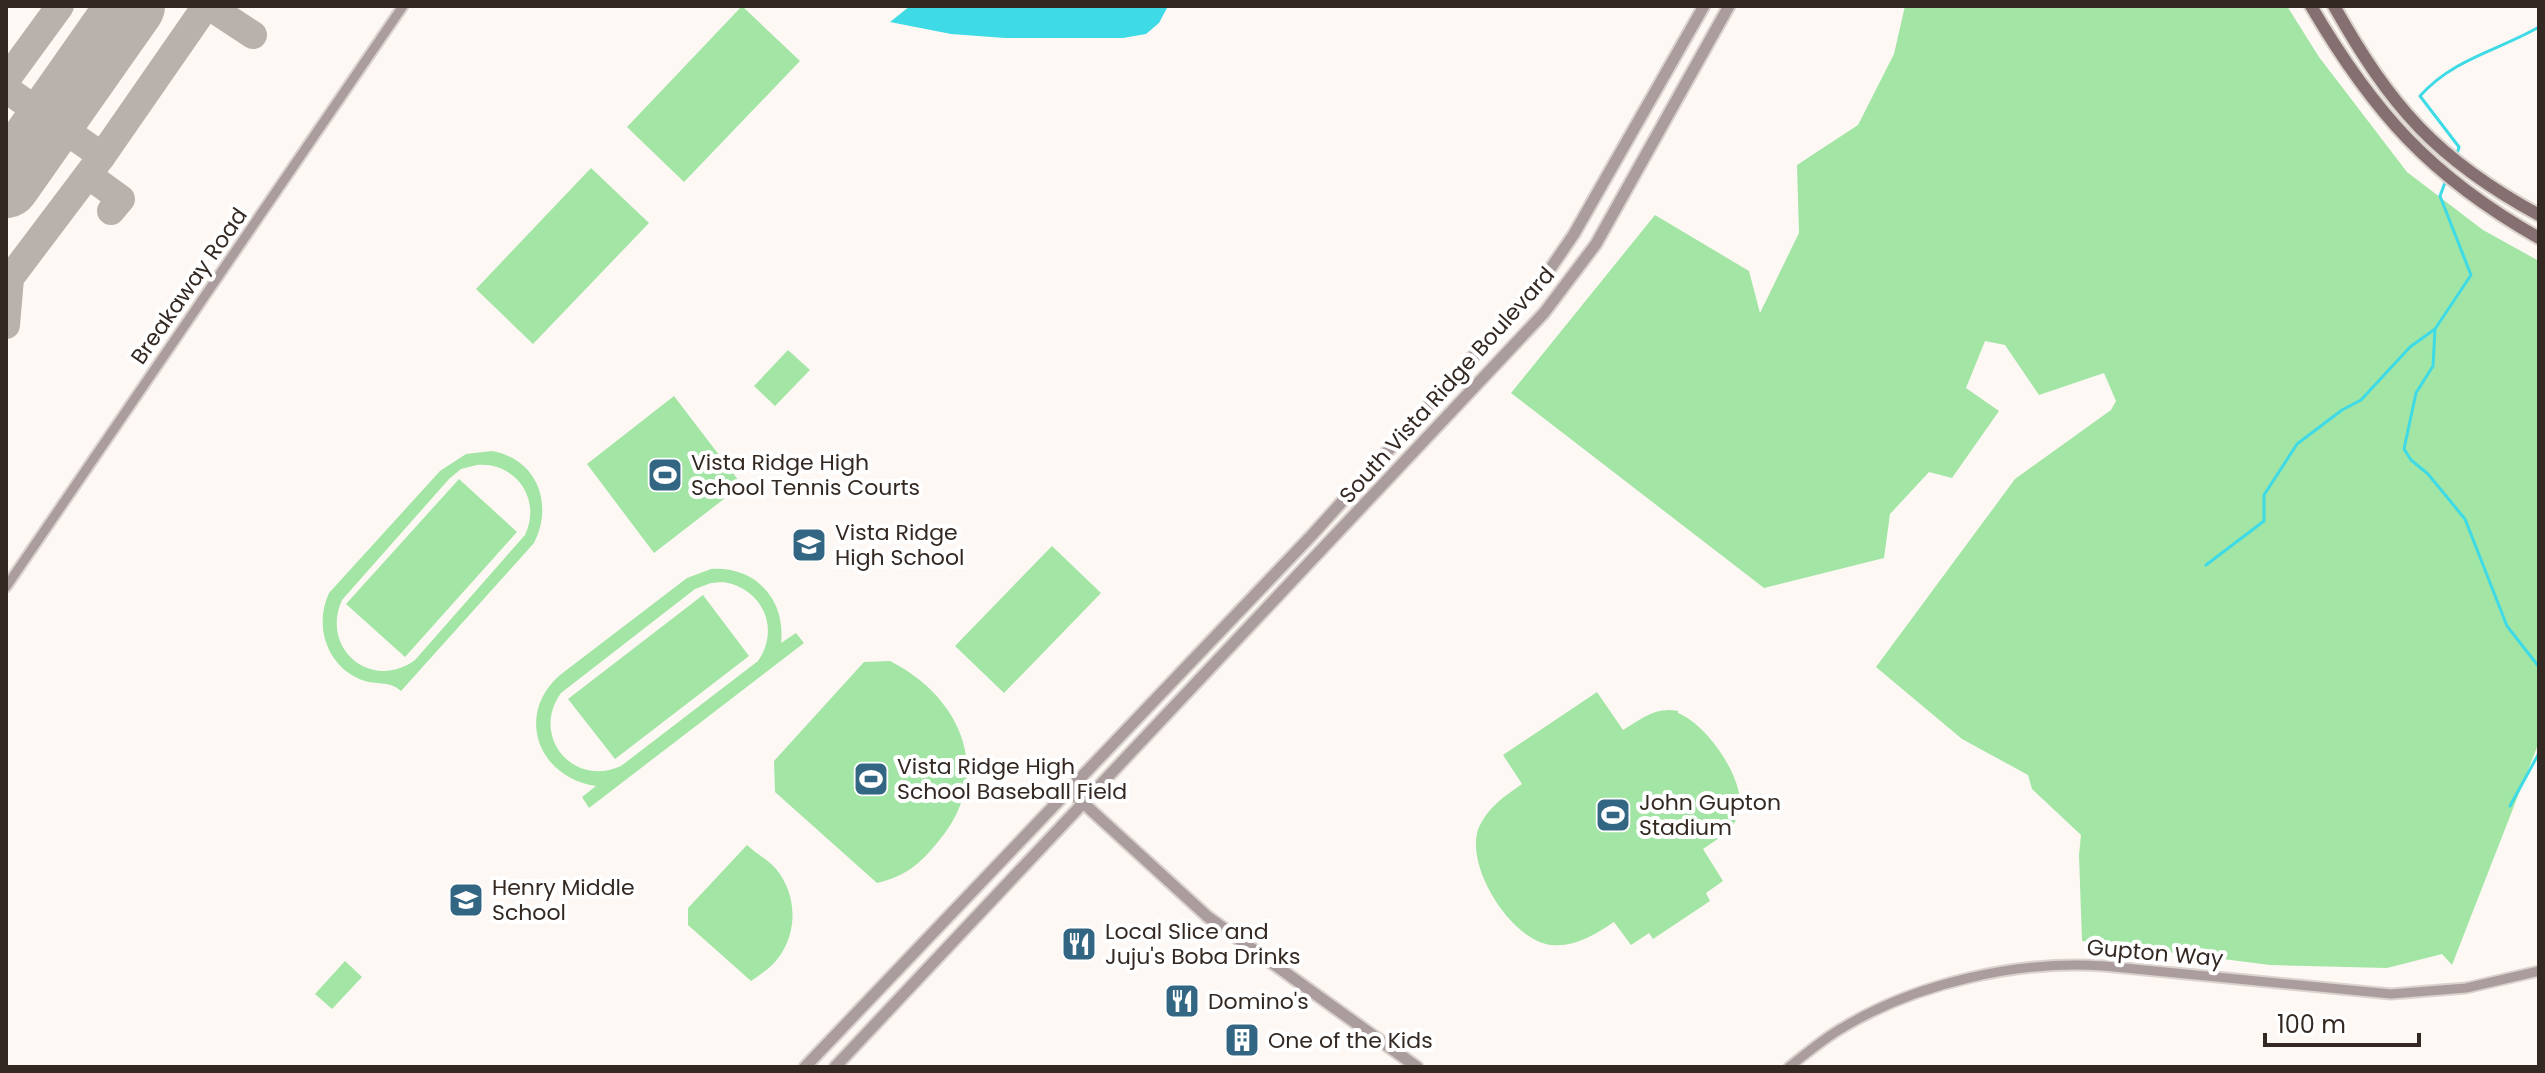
<svg xmlns="http://www.w3.org/2000/svg" width="2545" height="1073" viewBox="0 0 2545 1073" font-family="Poppins,sans-serif">
	<style>
		.green { fill: #a2e5a4; fill-rule: evenodd }
		.water { fill: #3edbe6 }
		.lines { fill: none; stroke-linecap: round; stroke-linejoin: round }
		.stream { stroke: #3edbe6; stroke-width: 3 }
		.taxiway { stroke: #b9b2ac; stroke-width: 28 }
		.runway { stroke: #b9b2ac; stroke-width: 68 }
		.minor-casing { stroke: #dad3ce; stroke-width: 13 }
		.tertiary-casing { stroke: #dad3ce; stroke-width: 15 }
		.secondary-casing { stroke: #dad3ce; stroke-width: 16 }
		.minor { stroke: #ab9c9d; stroke-width: 9 }
		.tertiary { stroke: #ab9c9d; stroke-width: 11 }
		.secondary { stroke: #856f71; stroke-width: 12 }
		.labels { text-anchor: middle; dominant-baseline: central; stroke-width: 8; stroke-linejoin: round; paint-order: stroke }
		.street-label { font-size: 22px; fill: #342922; stroke: #fff }
		.poi-label { font-size: 22px; fill: #342922; stroke: #fff; text-anchor: start }
	</style>
	<rect width="100%" height="100%" fill="#fef8f4"/>
	<g class="green">
		<polygon points="742,6 800,61 684,182 627,127"/>
		<polygon points="1905,6 2287,6 2319,57 2407,172 2483,230 2539,261 2539,742 2452,965 2442,954 2387,968 2270,965 2082,941 2079,855 2081,835 2032,789 2028,775 1962,739 1876,667 2015,479 2111,410 2116,401 2104,373 2039,395 2005,345 1985,341 1966,388 1999,411 1952,478 1929,472 1890,514 1884,558 1764,588 1511,393 1655,215 1749,271 1760,313 1799,233 1797,165 1858,125 1894,54"/>
		<polygon points="591,168 649,223 533,344 476,289"/>
		<polygon points="788,350 810,370 775,406 754,386"/>
		<polygon points="674,396 742,485 654,553 587,464"/>
		<path d="M492 451C537 459 554 504 534 543L401 691C390 681 379 685 365 681 328 669 313 627 329 593L440 471 466 454ZM477 465C516 462 542 499 525 535L415 660C371 692 320 648 342 600L449 479 461 469Z"/>
		<polygon points="459,479 517,532 405,657 346,604"/>
		<polygon points="1052,546 1101,593 1004,693 955,646"/>
		<path d="M711 569C756 566 786 600 781 643L796 633 804 643 589 808 582 797 596 786C539 778 514 715 560 675L687 578ZM723 582C762 588 781 628 758 661L621 766C573 788 530 736 561 693L695 589 711 583Z"/>
		<polygon points="703,595 749,656 615,759 568,699"/>
		<path d="M890 661C963 698 995 776 937 843 918 866 905 876 877 883L775 792 774 761 864 662Z"/>
		<path d="M1597 692 1623 730C1641 719 1656 706 1678 711V713C1706 724 1741 774 1740 804L1743 805 1731 830 1703 849 1723 881 1706 893 1710 901 1653 939 1649 933 1631 945 1614 922C1596 934 1576 947 1552 945 1512 942 1463 865 1479 827 1488 807 1505 796 1522 784L1503 755Z"/>
		<path d="M747 845C756 854 768 859 776 869 797 894 798 931 779 957 772 967 761 974 751 981L688 925V908Z"/>
		<polygon points="345,961 362,977 332,1009 315,994"/>
	</g>
	<polygon class="water" points="910,6 1168,6 1159,23 1146,34 1123,38 1005,38 951,34 890,22"/>
	<g class="lines">
		<g class="stream">
			<path d="M2457 154 2459 147 2420 96C2453 59 2497 51 2539 27"/>
			<polyline points="2435,329 2433,366 2416,393 2404,449 2411,460 2428,474 2465,519 2507,626 2539,667"/>
			<polyline points="2206,565 2264,521 2264,495 2297,444 2342,410 2361,400 2410,347 2435,329 2471,275 2440,196 2446,180"/>
			<polyline points="2510,806 2539,753"/>
		</g>
		<g class="taxiway">
			<polyline points="209,6 253,35"/>
			<polyline points="6,80 60,6"/>
			<polyline points="6,89 102,156"/>
			<polyline points="88,175 121,199 111,211"/>
			<polyline points="6,278 10,278 102,156 206,6"/>
			<polyline points="6,325 10,278"/>
		</g>
		<polyline class="runway" points="6,184 131,6"/>
		<defs>
			<g id="minor">
				<polyline points="6,587 403,6"/>
				<path d="M1789 1067C1807 1053 1824 1038 1844 1027 1917 983 2019 960 2104 966L2391 994 2466 988 2539 971"/>
			</g>
			<g id="tertiary">
				<polyline points="1069,790 1208,917 1417,1067"/>
				<polyline points="805,1067 1312,535 1544,278 1574,234 1704,6"/>
				<polyline points="835,1067 1544,313 1596,244 1729,6"/>
			</g>
			<g id="secondary">
				<path d="M2311 6C2373 112 2431 177 2539 238"/>
				<path d="M2334 6C2391 107 2436 159 2539 215"/>
			</g>
		</defs>
		<use href="#minor" class="minor-casing"/>
		<use href="#tertiary" class="tertiary-casing"/>
		<use href="#secondary" class="secondary-casing"/>
		<use href="#minor" class="minor"/>
		<use href="#tertiary" class="tertiary"/>
		<use href="#secondary" class="secondary"/>
	</g>
	<defs>
		<symbol id="stadium-square" viewBox="-11 -11 22 22"><rect x="-9" y="-9" width="18" height="18" rx="4" fill="#336683" stroke="#fff"/><path d="M0-5a6.5 5 0 1 0 0 10a6.5 5 0 1 0 0-10ZM-3.5-1.8h7v3.6h-7Z" fill="#fff"/></symbol>
		<symbol id="school-square" viewBox="-11 -11 22 22"><rect x="-9" y="-9" width="18" height="18" rx="4" fill="#336683" stroke="#fff"/><path d="M0-5L7-2L0 1L-7-2ZM-4 1L0 2.5L4 1V4Q0 6-4 4Z" fill="#fff"/></symbol>
		<symbol id="restaurant-square" viewBox="-11 -11 22 22"><rect x="-9" y="-9" width="18" height="18" rx="4" fill="#336683" stroke="#fff"/><path d="M-5-6h1v4h1v-4h1v4h1v-4h1v5L-1.5 .5V6h-2V.5L-5-1ZM5-6V6H3V1.5H1.5Q1.5-4 5-6Z" fill="#fff"/></symbol>
		<symbol id="building-square" viewBox="-11 -11 22 22"><rect x="-9" y="-9" width="18" height="18" rx="4" fill="#336683" stroke="#fff"/><path d="M-4-6H4V6H1V3H-1V6H-4ZM-2.5-4.3h1.7v1.8h-1.7ZM.8-4.3h1.7v1.8H.8ZM-2.5-1h1.7V.8h-1.7ZM.8-1h1.7V.8H.8Z" fill="#fff"/></symbol>
	</defs>
	<g fill-rule="evenodd">
		<use href="#stadium-square" x="645" y="455" width="40" height="40"/>
		<use href="#school-square" x="789" y="525" width="40" height="40"/>
		<use href="#stadium-square" x="851" y="759" width="40" height="40"/>
		<use href="#stadium-square" x="1593" y="795" width="40" height="40"/>
		<use href="#school-square" x="446" y="880" width="40" height="40"/>
		<use href="#restaurant-square" x="1059" y="924" width="40" height="40"/>
		<use href="#restaurant-square" x="1162" y="981" width="40" height="40"/>
		<use href="#building-square" x="1222" y="1020" width="40" height="40"/>
	</g>
	<g class="labels">
		<g class="street-label">
			<text transform="translate(189 286) rotate(-55)">Breakaway Road</text>
			<text transform="translate(1447 385) rotate(-48)">South Vista Ridge Boulevard</text>
			<text transform="translate(2155 953) rotate(5)">Gupton Way</text>
		</g>
		<g class="poi-label">
			<text x="691" y="462">Vista Ridge High<tspan x="691" dy="25">School Tennis Courts</tspan></text>
			<text x="835" y="532">Vista Ridge<tspan x="835" dy="25">High School</tspan></text>
			<text x="897" y="766">Vista Ridge High<tspan x="897" dy="25">School Baseball Field</tspan></text>
			<text x="1639" y="802">John Gupton<tspan x="1639" dy="25">Stadium</tspan></text>
			<text x="492" y="887">Henry Middle<tspan x="492" dy="25">School</tspan></text>
			<text x="1105" y="931">Local Slice and<tspan x="1105" dy="25">Juju's Boba Drinks</tspan></text>
			<text x="1208" y="1001">Domino's</text>
			<text x="1268" y="1040">One of the Kids</text>
		</g>
	</g>
	<rect width="2545" height="1073" fill="none" stroke="#342922" stroke-width="16"/>
	<path d="M2265 1033v12h154v-12" fill="none" stroke="#342922" stroke-width="4"/>
	<text x="2277" y="1033" font-size="24" fill="#342922" stroke="#ffffff" stroke-width="6" paint-order="stroke">100 m</text>
</svg>
